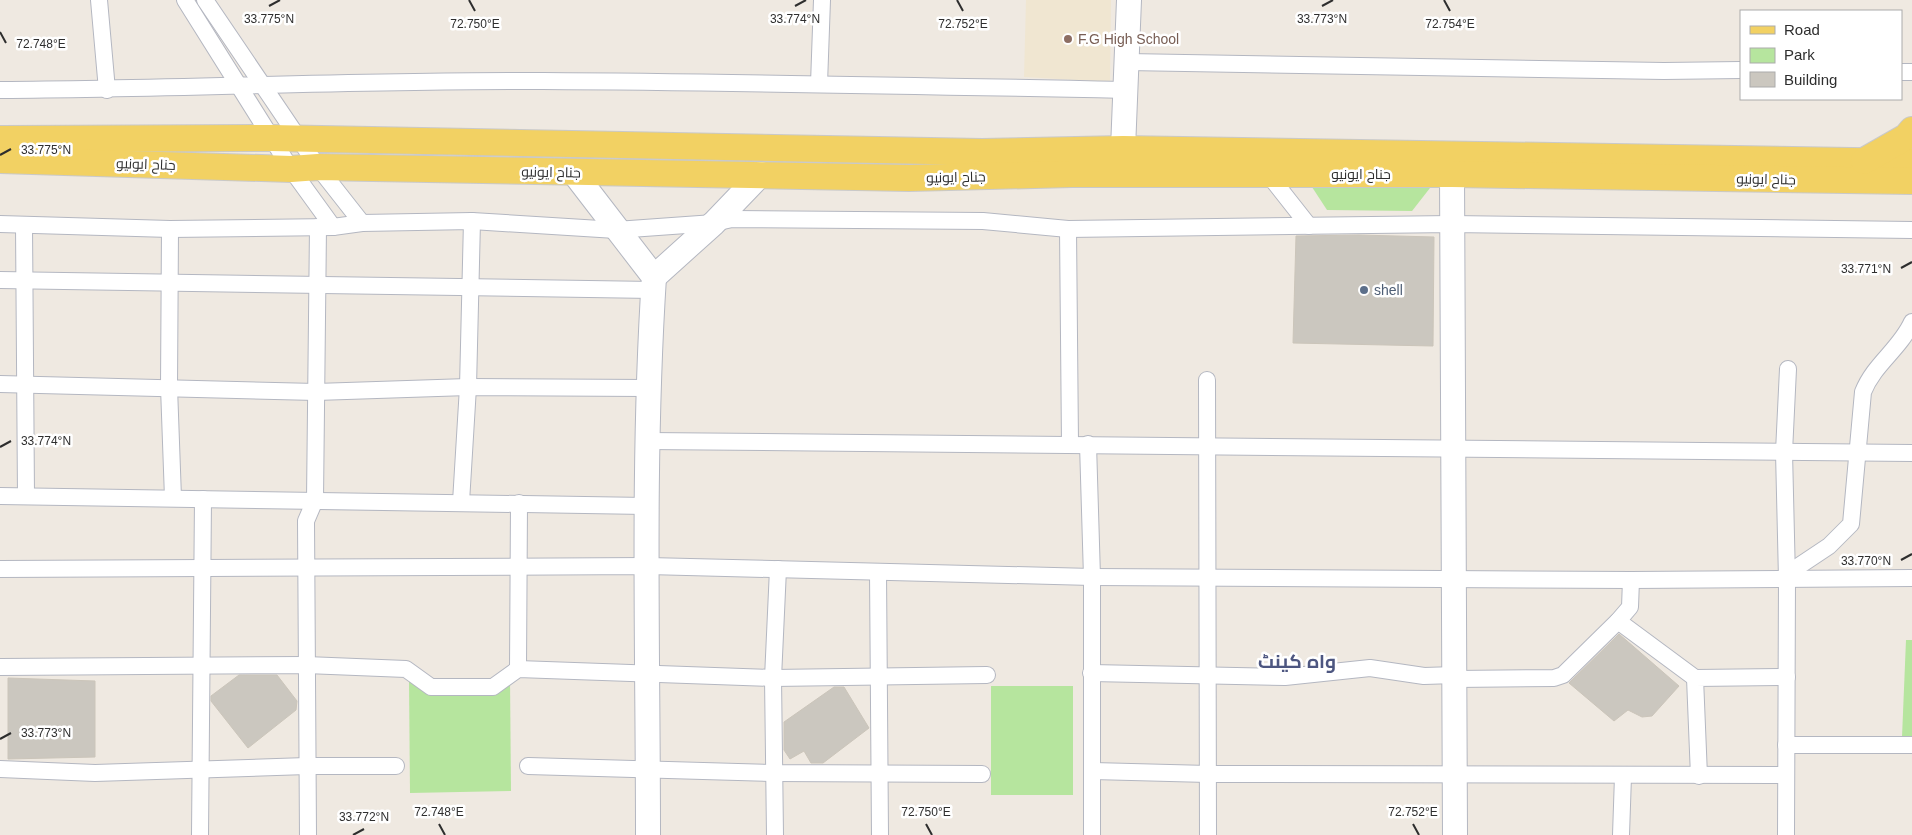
<svg xmlns="http://www.w3.org/2000/svg" width="1912" height="835" viewBox="0 0 1912 835" font-family="Arial,Cairo,sans-serif">
	<style>
		.education { fill: #f0e6d1 }
		.green { fill: #b6e59e }
		.building { fill: #cbc7bf; stroke: #cbc5ba }
		.lines { fill: none; stroke-linecap: round; stroke-linejoin: round }
		.street-casing { stroke: #b4b7c1; stroke-width: 18 }
		.secondary-casing { stroke: #b4b7c1; stroke-width: 26 }
		.primary-casing { stroke: #c9c9c9; stroke-width: 28 }
		.street { stroke: #fff; stroke-width: 16 }
		.secondary { stroke: #fff; stroke-width: 24 }
		.primary { stroke: #f2d163; stroke-width: 26 }
		.ticks { fill: none; stroke: #2e2e2e; stroke-width: 2 }
		.education-dot { fill: #8d6e63; stroke: #fff; stroke-width: 2 }
		.service-dot { fill: #5c6f8a; stroke: #fff; stroke-width: 2 }
		.labels { text-anchor: middle; dominant-baseline: central; stroke-width: 5; stroke-linejoin: round; paint-order: stroke }
		.education-label { font-size: 14px; fill: #785e54; stroke: #fff; text-anchor: start }
		.street-label { font-size: 14px; fill: #2e2e2e; stroke: #fff }
		.service-label { font-size: 14px; fill: #4e5e75; stroke: #fff; text-anchor: start }
		.district-label { font-size: 19px; font-weight: bold; fill: #4d5680; stroke: #fff }
		.ticks-label { font-size: 12px; text-anchor: middle; fill: #2e2e2e; stroke: #fff; stroke-width: 5; stroke-linejoin: round; paint-order: stroke }
	</style>
	<rect width="100%" height="100%" fill="#efe9e1"/>
	<polygon class="education" points="1026,0 1111,0 1110,82 1024,77"/>
	<g class="green">
		<polygon points="1425,182 1430,188 1412,211 1327,210 1312,187"/>
		<polygon points="1906,640 1912,640 1912,740 1902,737"/>
		<polygon points="510,678 511,791 410,793 409,680"/>
		<rect x="991" y="686" width="82" height="109"/>
	</g>
	<g class="building">
		<polygon points="1359,235 1434,237 1433,346 1293,343 1296,236"/>
		<polygon points="1619,634 1679,686 1652,716 1642,717 1628,710 1614,721 1569,683"/>
		<polygon points="239,675 277,675 297,701 296,710 248,748 211,701 211,696"/>
		<polygon points="8,678 95,681 95,757 8,759"/>
		<polygon points="834,687 844,687 869,728 823,763 811,763 804,751 790,759 784,750 784,722"/>
	</g>
	<g class="lines">
		<defs>
			<g id="street">
				<polyline points="99,0 107,90"/>
				<polyline points="185,0 291,169 333,227"/>
				<polyline points="205,0 318,167 362,223"/>
				<polyline points="1127,62 1664,71 1741,70"/>
				<polyline points="1901,72 1912,72"/>
				<polyline points="819,84 822,0"/>
				<path d="M0 90C181 89 362 80 543 81 737 82 932 86 1126 90"/>
				<polyline points="1268,174 1309,226"/>
				<polyline points="0,224 170,229 333,227 362,223 472,221 616,230 714,223 732,219 983,221 1068,229 1452,224 1912,230"/>
				<polyline points="24,225 26,496"/>
				<polyline points="170,229 169,387 173,498"/>
				<polyline points="1068,229 1070,444"/>
				<polyline points="0,280 653,290"/>
				<polyline points="1207,380 1208,835"/>
				<polyline points="0,384 316,392 468,387 647,388"/>
				<polyline points="647,441 1912,453"/>
				<polyline points="1088,444 1092,577 1092,835"/>
				<polyline points="0,496 646,506"/>
				<polyline points="461,502 468,387 472,221"/>
				<polyline points="0,569 648,566 1092,577 1631,580 1912,578"/>
				<polyline points="878,572 880,835"/>
				<path d="M1787 574 1829 546 1851 524 1863 392C1874 364 1900 349 1912 322"/>
				<polyline points="1618,621 1695,678"/>
				<polyline points="0,667 306,665 406,669 431,687 493,687 518,669 773,678 987,675"/>
				<polyline points="518,669 519,503"/>
				<polyline points="1091,673 1285,677 1370,668 1424,676 1455,675"/>
				<polyline points="1455,679 1554,678 1563,675 1618,621 1630,607 1631,580"/>
				<polyline points="1786,745 1912,745"/>
				<polyline points="528,766 774,773 982,774"/>
				<polyline points="0,769 95,773 307,766 396,766"/>
				<polyline points="1093,771 1208,774 1786,775"/>
				<polyline points="1699,776 1695,678 1787,677"/>
				<polyline points="200,835 203,499"/>
				<polyline points="308,835 306,521 315,500 318,227"/>
				<polyline points="775,835 773,678 778,569"/>
				<polyline points="1621,835 1623,776"/>
				<polyline points="1786,835 1787,579 1784,452 1788,369"/>
			</g>
			<g id="secondary">
				<polyline points="1123,149 1129,0"/>
				<path d="M574 173 654 277C642 463 648 649 648 835"/>
				<polyline points="1452,174 1455,835"/>
				<polyline points="654,277 714,223 761,174"/>
			</g>
			<g id="primary">
				<polyline points="0,139 271,138 982,152 1123,149 1912,162"/>
				<polyline points="0,160 291,169 318,167 909,178 1072,174 1452,174 1912,181"/>
				<polyline points="1864,161 1906,137 1912,130"/>
			</g>
		</defs>
		<use href="#street" class="street-casing"/>
		<use href="#secondary" class="secondary-casing"/>
		<use href="#primary" class="primary-casing"/>
		<use href="#street" class="street"/>
		<use href="#secondary" class="secondary"/>
		<use href="#primary" class="primary"/>
	</g>
	<path class="ticks" d="M469 0 475 11M957 0 963 11M1444 0 1450 11M269 6 280 0M795 6 806 0M1322 6 1333 0M0 32 6 43M0 155 11 149M1901 268 1912 262M0 447 11 441M1901 560 1912 554M0 739 11 733M439 824 445 835M926 824 932 835M1413 824 1419 835M353 835 364 829"/>
	<circle class="education-dot" cx="1068" cy="39" r="5"/>
	<circle class="service-dot" cx="1364" cy="290" r="5"/>
	<g class="labels">
		<g class="education-label">
			<text x="1078" y="39">F.G High School</text>
		</g>
		<g class="street-label">
			<text transform="translate(146 164) rotate(2)">جناح ایونیو</text>
			<text transform="translate(551 172) rotate(1)">جناح ایونیو</text>
			<text x="1361" y="174">جناح ایونیو</text>
			<text transform="translate(956 177) rotate(-1)">جناح ایونیو</text>
			<text transform="translate(1766 179) rotate(1)">جناح ایونیو</text>
		</g>
		<g class="service-label">
			<text x="1374" y="290">shell</text>
		</g>
		<g class="district-label">
			<text x="1297" y="661">واہ کینٹ</text>
		</g>
	</g>
	<g class="ticks-label">
		<text x="269" y="23">33.775°N</text>
		<text x="795" y="23">33.774°N</text>
		<text x="1322" y="23">33.773°N</text>
		<text x="475" y="28">72.750°E</text>
		<text x="963" y="28">72.752°E</text>
		<text x="1450" y="28">72.754°E</text>
		<text x="41" y="48">72.748°E</text>
		<text x="46" y="154">33.775°N</text>
		<text x="1866" y="273">33.771°N</text>
		<text x="46" y="445">33.774°N</text>
		<text x="1866" y="565">33.770°N</text>
		<text x="46" y="737">33.773°N</text>
		<text x="439" y="816">72.748°E</text>
		<text x="926" y="816">72.750°E</text>
		<text x="1413" y="816">72.752°E</text>
		<text x="364" y="821">33.772°N</text>
	</g>
	<rect x="1740" y="10" width="162" height="90" fill="#ffffff" stroke="#ababab"/>
	<rect x="1750" y="26" width="25" height="8" fill="#f2d163" stroke="#ababab"/>
	<text x="1784" y="35" font-size="15" fill="#2e2e2e">Road</text>
	<rect x="1750" y="48" width="25" height="15" fill="#b6e59e" stroke="#ababab"/>
	<text x="1784" y="60" font-size="15" fill="#2e2e2e">Park</text>
	<rect x="1750" y="72" width="25" height="15" fill="#cbc7bf" stroke="#ababab"/>
	<text x="1784" y="85" font-size="15" fill="#2e2e2e">Building</text>
</svg>
